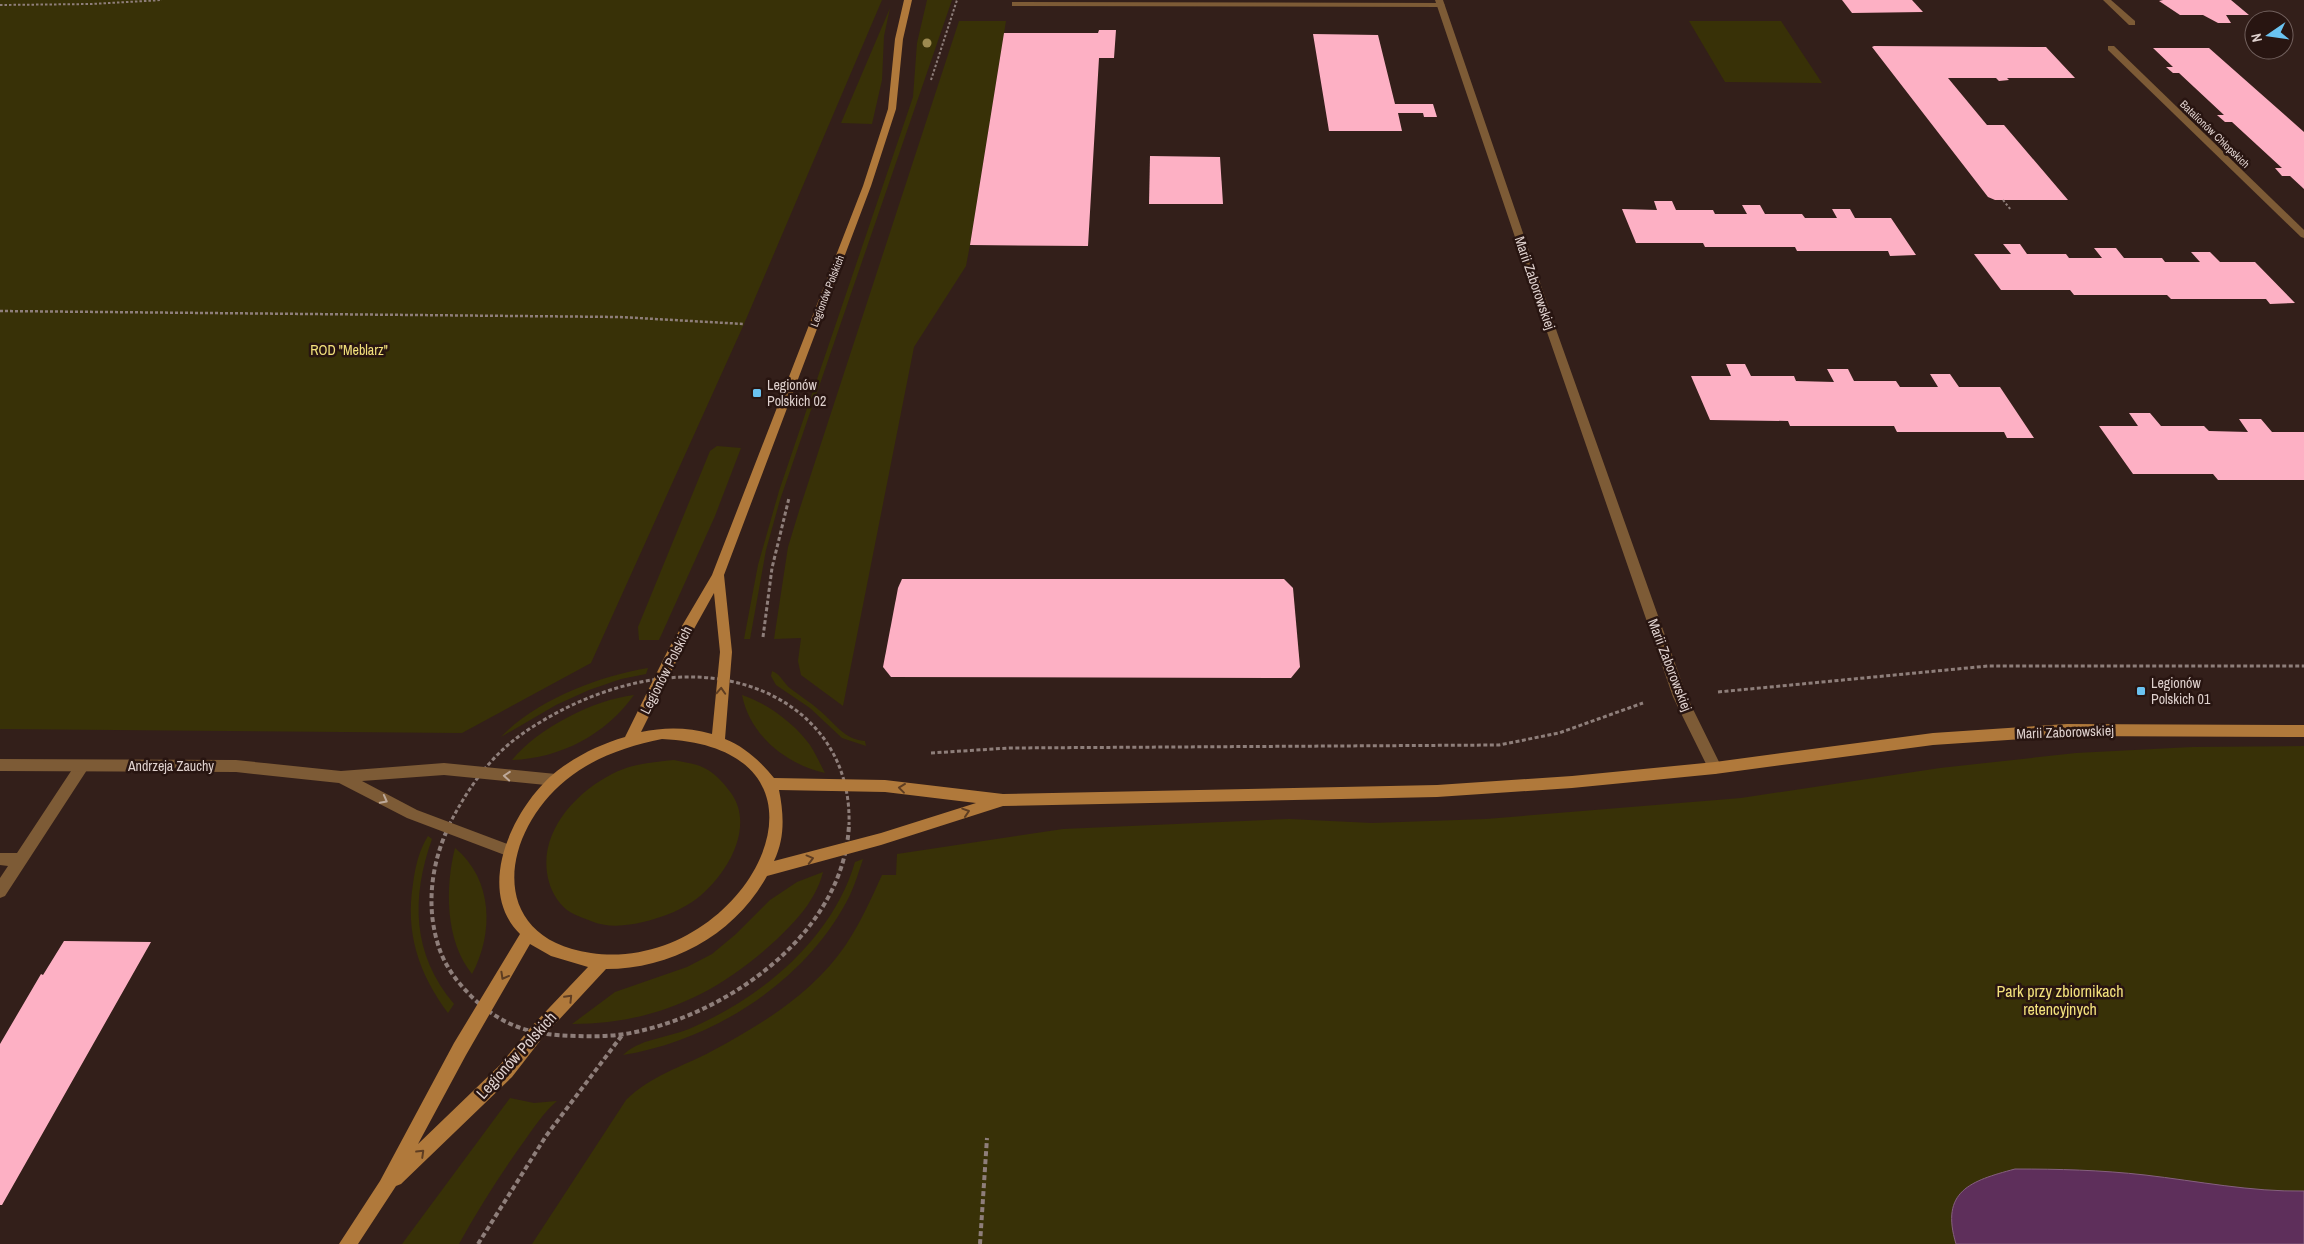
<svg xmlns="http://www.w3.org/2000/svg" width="2304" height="1244" viewBox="0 0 2304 1244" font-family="'Archivo Narrow',sans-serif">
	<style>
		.green { fill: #383107 }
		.water { fill: #5e2f5b; stroke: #85607e }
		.building { fill: #fdb0c4 }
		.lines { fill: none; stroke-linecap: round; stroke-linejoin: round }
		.path-far3 { stroke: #8e7e7a; stroke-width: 2; stroke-dasharray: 2.5 2; stroke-linecap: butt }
		.path-far2 { stroke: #8e7e7a; stroke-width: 2.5; stroke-dasharray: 3 2; stroke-linecap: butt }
		.path-far1 { stroke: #8e7e7a; stroke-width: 3; stroke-dasharray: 4 2.5; stroke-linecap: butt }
		.path { stroke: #8e7e7a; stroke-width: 4; stroke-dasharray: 5 3; stroke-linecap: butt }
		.lane { fill: #7d5b36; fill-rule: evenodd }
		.street { fill: #7d5b36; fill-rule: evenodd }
		.secondary { fill: #b0793b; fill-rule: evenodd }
		.tree { fill: #9d8a50 }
		.oneway { stroke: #5e3d22 }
		.oneway2 { stroke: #bda899 }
		.poi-dot { fill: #6ac3f1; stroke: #281511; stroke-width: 2 }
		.labels { text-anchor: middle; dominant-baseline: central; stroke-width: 5; stroke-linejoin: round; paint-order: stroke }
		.far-street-label { font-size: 11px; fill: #dfd1ce; stroke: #281511 }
		.street-label { font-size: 14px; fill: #dfd1ce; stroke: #281511 }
		.park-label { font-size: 14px; fill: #f3e17c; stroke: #281511 }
		.poi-label { font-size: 14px; fill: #dfd1ce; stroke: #281511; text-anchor: start }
		.near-park-label { font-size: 16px; fill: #f3e17c; stroke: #281511 }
		.near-street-label { font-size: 16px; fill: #dfd1ce; stroke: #281511 }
	</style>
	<rect width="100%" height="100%" fill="#331f1a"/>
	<g class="green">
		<polygon points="0,0 882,0 744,324 591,663 462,733 0,729"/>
		<polygon points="927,0 952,0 780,500 766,550 750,639 744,639 758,565 779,491 913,97 917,43"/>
		<polygon points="890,8 884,36 882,80 872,124 841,123"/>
		<polygon points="959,21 1006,21 970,245 966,266 914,347 843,706 801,675 798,661 801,638 774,639 788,547 799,511"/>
		<polygon points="1689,21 1781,21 1822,83 1725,82"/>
		<polygon points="717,446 741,448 715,516 659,640 639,640 638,627 710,451"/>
		<path d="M648 668 646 674 621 679 589 690 556 705 501 737C536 700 599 676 648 668Z"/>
		<path d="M772 671C781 674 783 683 791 689 800 696 810 702 819 710 834 722 844 740 865 741L866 746 842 738 810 708 776 685 771 676Z"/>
		<path d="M634 695C605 735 561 758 512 760 538 728 593 700 634 695Z"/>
		<path d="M742 695C767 703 795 724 810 745 816 754 820 764 825 773 785 764 750 735 742 695Z"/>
		<path d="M2304 746V1244H532L626 1100C650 1076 682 1067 712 1051 761 1025 813 993 845 946 860 924 871 899 882 875H896L897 854 1063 829 1289 819 1372 823 1486 819 1741 798 1940 768 2076 753 2192 747Z"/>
		<path d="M674 760C682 762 692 763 700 766 713 771 723 782 731 793 757 829 723 881 692 902 677 912 660 918 643 922 627 926 607 928 591 921 584 918 577 916 570 912 560 906 552 893 549 882 536 836 573 794 612 774 631 764 653 762 674 760Z"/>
		<path d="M428 836 432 839C411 898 412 954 454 1004L448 1013C419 974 405 933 413 884 415 868 419 850 428 836Z"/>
		<path d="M455 848C493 879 494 933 472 974 445 941 445 887 455 848Z"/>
		<path d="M863 859C859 871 855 884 850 895 808 980 715 1040 623 1055 639 1039 667 1038 689 1029 761 998 832 940 855 862Z"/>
		<path d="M823 872C816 900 796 921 776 940 717 995 653 1024 572 1024L615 992 687 967 712 954 736 934 770 900 797 882Z"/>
		<path d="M510 1098 534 1103 557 1101C544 1112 535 1126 525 1140 501 1173 479 1208 459 1244H402Z"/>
	</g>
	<path class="water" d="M2015 1169C2058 1169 2101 1170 2145 1175 2197 1181 2251 1192 2304 1191V1244H1956C1940 1191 1970 1181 2015 1169Z"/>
	<g class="building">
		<polygon points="1842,0 1912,0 1923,12 1852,13"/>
		<polygon points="2163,0 2231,0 2249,15 2226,15 2231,23 2218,23 2203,15 2180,15 2159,1"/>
		<polygon points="1099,30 1116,30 1114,58 1099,58 1088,246 970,245 1004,33 1098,33"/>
		<polygon points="1313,34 1378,35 1395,104 1433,104 1437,117 1424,117 1423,113 1398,113 1402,131 1329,131"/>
		<polygon points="1874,46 2046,47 2075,78 2007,78 2009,80 1999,81 1996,78 1948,78 1987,125 2004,125 2068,200 1995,200 1988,197 1872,47"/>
		<polygon points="2153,48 2209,48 2304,132 2304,189 2290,176 2282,176 2275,168 2282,168 2232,122 2225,122 2217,115 2224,115 2179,73 2173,73 2166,67 2173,67"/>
		<polygon points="1150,156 1220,157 1223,204 1149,204"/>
		<polygon points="1654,201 1672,201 1676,210 1713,210 1715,214 1747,214 1742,205 1760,205 1765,214 1802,214 1805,218 1837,218 1832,209 1850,209 1855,218 1891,218 1916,255 1890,256 1888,251 1797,251 1795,247 1705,247 1703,243 1636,243 1622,209 1657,210"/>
		<polygon points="2003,244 2020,244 2027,254 2066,254 2069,258 2102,258 2094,248 2116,248 2124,258 2162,258 2165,262 2200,262 2191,252 2210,252 2220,262 2255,262 2295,303 2270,304 2266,299 2171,299 2167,295 2074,295 2070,290 2001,290 1974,254 2011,254"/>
		<polygon points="1726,364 1745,364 1751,376 1794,376 1796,381 1834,382 1827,369 1848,369 1854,381 1896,381 1900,387 1938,387 1930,374 1950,374 1959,387 2000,387 2034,438 2007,438 2004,432 1897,432 1894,426 1790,426 1788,421 1710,420 1691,376 1731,376"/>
		<polygon points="2129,413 2150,413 2161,426 2204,426 2209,431 2248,432 2239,419 2261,419 2272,432 2304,432 2304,480 2218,480 2213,474 2133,474 2099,426 2138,426"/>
		<polygon points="902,579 1284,579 1293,588 1300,667 1291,678 891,677 883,667 898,588"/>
		<polygon points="64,941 151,942 2,1205 0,1205 0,1044 41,974 43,975"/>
	</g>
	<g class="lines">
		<g class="path-far3">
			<polyline points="0,5 92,4 162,0"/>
			<polyline points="931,80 957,0"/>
			<polyline points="2003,200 2011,210"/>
		</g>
		<polyline class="path-far2" points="0,311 620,317 744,324"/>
		<g class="path-far1">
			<polyline points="763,637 772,568 789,498"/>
			<polyline points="1718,692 1988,666 2304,666"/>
			<polyline points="931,753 1009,748 1499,745 1559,733 1643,703"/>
			<path d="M449 825C467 790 489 757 522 734 568 702 627 678 685 677 774 675 852 730 849 825"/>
		</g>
		<g class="path">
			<path d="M450 824C432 860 426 903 437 941 443 964 456 981 473 998 505 1028 533 1035 576 1036 599 1037 622 1036 644 1030 738 1007 845 928 849 824"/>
			<polyline points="478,1244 546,1136 623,1034"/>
			<polyline points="980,1244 987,1138"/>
		</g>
		<g class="lane">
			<polygon points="1012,2 1441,3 1445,5 1441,7 1015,6 1012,6"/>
			<polygon points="82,760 87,762 89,766 87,770 5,896 0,898 0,878 8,866 0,865 0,853 17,853 77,762"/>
		</g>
		<g class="street">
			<polygon points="1435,0 1443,0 1558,335 1687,697 1722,768 1720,772 1715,774 1710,772 1673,697 1548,335"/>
			<polygon points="2103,0 2111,0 2135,21 2135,25 2129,25"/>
			<polygon points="2108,46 2114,46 2304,230 2304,238 2301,237 2108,50"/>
			<polygon points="0,759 236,760 341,771 444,763 556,774 561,776 563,780 561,784 556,786 444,775 362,781 417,810 515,847 517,851 515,855 510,857 407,818 339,783 236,772 0,771"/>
		</g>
		<path class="secondary" d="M904 0H912L903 39 896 109 871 186 724 575 732 652 725 739C745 747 760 761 774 778L885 780 1003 794 1437 785 1572 776 1715 762 1933 733 2067 724 2304 725V737L2067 736 1933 745 1715 774 1572 788 1437 797 1003 806 881 845 767 876C735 934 672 969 606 969L543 1037 512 1077 401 1184 396 1186 358 1244H339L380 1181 454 1043 520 934C473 888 515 804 557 771 578 755 601 744 625 737L669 648 712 575 863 186 888 109 895 39ZM714 593 720 652 712 734C687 727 665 727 641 732L680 654ZM662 739C865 748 745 975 591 953 486 938 500 834 566 780 594 757 628 746 662 739ZM779 790 885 792 976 803 881 833 774 861C785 838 784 815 779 790ZM530 944 551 956 588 967 531 1027 500 1065 418 1144 466 1055Z"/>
	</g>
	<circle class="tree" cx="927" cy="43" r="4.5"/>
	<defs><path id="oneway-chevron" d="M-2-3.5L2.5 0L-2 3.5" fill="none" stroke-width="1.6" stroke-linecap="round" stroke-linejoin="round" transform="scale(1.25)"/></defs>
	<g class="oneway">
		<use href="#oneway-chevron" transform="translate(721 691) rotate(-87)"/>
		<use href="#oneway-chevron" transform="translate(902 788) rotate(-173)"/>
		<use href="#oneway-chevron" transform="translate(966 812) rotate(-18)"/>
		<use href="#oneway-chevron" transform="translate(810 859) rotate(-15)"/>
		<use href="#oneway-chevron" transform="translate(504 976) rotate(119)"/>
		<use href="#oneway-chevron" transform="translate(569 998) rotate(-46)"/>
		<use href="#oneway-chevron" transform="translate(421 1153) rotate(-44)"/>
	</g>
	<g class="oneway2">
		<use href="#oneway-chevron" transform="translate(507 776) rotate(-176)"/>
		<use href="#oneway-chevron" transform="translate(384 800) rotate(28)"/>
	</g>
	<g class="poi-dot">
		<rect x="752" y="388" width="10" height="10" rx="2.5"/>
		<rect x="2136" y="686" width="10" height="10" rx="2.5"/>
	</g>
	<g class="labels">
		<g class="far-street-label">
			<text transform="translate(2215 134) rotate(44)">Batalionów Chłopskich</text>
			<text transform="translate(827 291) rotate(-69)">Legionów Polskich</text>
		</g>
		<g class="street-label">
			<text transform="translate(1535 283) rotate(71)">Marii Zaborowskiej</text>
			<text transform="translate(1670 665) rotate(69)">Marii Zaborowskiej</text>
			<text transform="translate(666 670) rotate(-63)">Legionów Polskich</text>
			<text transform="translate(2065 732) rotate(-2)">Marii Zaborowskiej</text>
			<text x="171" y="766">Andrzeja Zauchy</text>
		</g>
		<g class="park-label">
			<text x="349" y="350">ROD "Meblarz"</text>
		</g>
		<g class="poi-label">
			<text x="767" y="385">Legionów<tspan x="767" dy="16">Polskich 02</tspan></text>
			<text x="2151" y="683">Legionów<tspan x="2151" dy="16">Polskich 01</tspan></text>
		</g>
		<g class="near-park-label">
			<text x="2060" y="991">Park przy zbiornikach<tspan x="2060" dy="18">retencyjnych</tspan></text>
		</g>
		<g class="near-street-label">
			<text transform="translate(516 1055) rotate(-48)">Legionów Polskich</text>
		</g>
	</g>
	<g transform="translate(2269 35) rotate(257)"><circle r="24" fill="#281511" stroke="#71605d"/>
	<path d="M0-4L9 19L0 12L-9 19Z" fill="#6ac3f1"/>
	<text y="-8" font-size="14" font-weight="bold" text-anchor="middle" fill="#dfd1ce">N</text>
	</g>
</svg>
